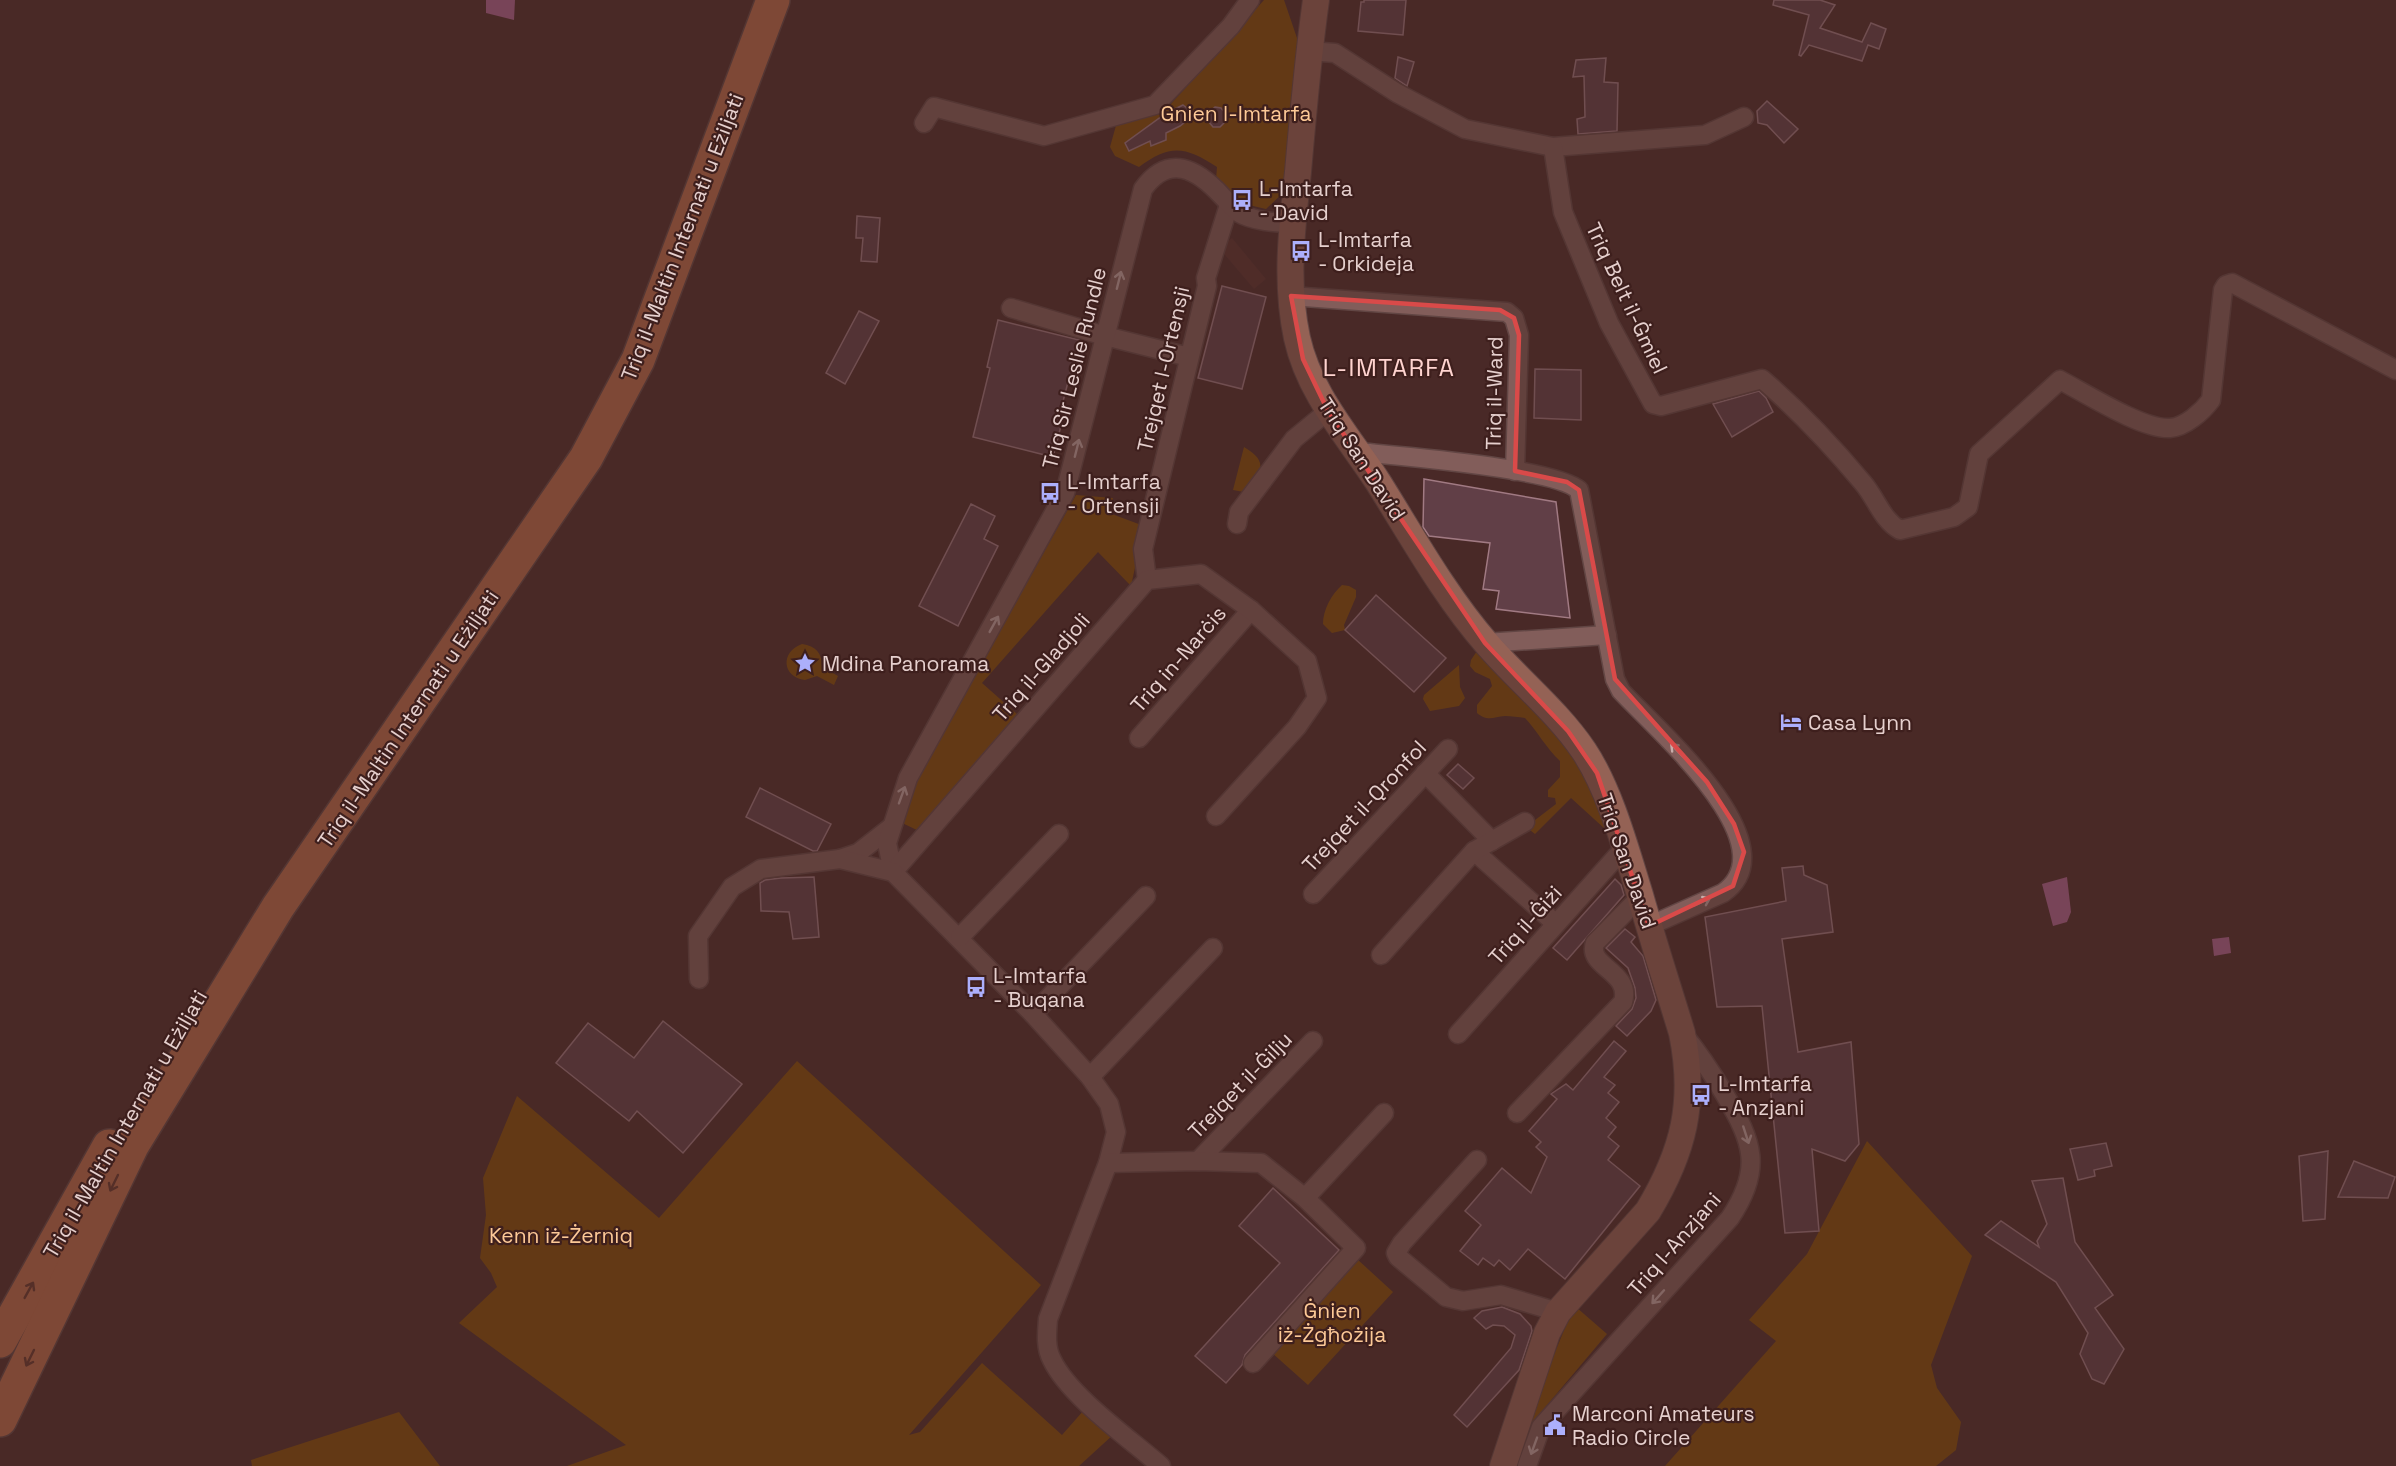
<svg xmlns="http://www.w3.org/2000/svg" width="2396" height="1466" viewBox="0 0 2396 1466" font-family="'Space Grotesk',sans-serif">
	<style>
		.built { fill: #572f2c }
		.green { fill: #834d02 }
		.water { fill: #b16494 }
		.building { fill: #613f47; stroke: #a17a83; stroke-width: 1.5 }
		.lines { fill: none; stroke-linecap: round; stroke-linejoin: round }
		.street-casing { stroke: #624644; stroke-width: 21 }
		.secondary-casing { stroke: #624644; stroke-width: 28 }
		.highway-casing { stroke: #624644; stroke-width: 36 }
		.street { stroke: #825d5a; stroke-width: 18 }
		.secondary { stroke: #946255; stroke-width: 26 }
		.highway { stroke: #be6d49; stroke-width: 33 }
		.oneway { stroke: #c8aeab }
		.oneway2 { stroke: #64362a }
		.marked { fill: none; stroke: #d94a49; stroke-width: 4.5; stroke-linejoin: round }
		.labels { text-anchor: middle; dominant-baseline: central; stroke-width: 4.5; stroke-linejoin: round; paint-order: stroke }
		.park-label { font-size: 21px; fill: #fdc997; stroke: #3e1f1d }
		.poi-label { font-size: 21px; fill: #e6d0ce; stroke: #3e1f1d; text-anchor: start }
		.street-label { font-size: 21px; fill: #e6d0ce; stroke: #3e1f1d }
		.quarter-label { font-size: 24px; letter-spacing: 1.5px; fill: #ffd4d0; stroke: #3e1f1d }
	</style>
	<rect width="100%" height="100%" fill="#492927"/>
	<polygon class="built" points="1232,238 1266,279 1254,289 1219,248"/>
	<g class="green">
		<path d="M1264 0H1284L1298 41 1285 191 1266 209 1236 202 1216 180 1217 167C1185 146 1170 144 1139 167L1115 156 1110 147 1117 122 1162 114Z"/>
		<path d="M1244 447C1271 463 1260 473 1244 492L1233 490Z"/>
		<polygon points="1076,495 1113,498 1109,513 1144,526 1131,586 1098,552 982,683 1017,714 919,831 898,821 923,768"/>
		<path d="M1342 585 1349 586 1356 590V597L1344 625 1345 630 1332 633 1323 624C1323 610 1331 595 1342 585Z"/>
		<path d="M802 644C816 646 822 653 822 667L838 676 834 685 817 676 805 680C782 677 780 652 802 644Z"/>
		<path d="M1477 651 1574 752 1616 839 1571 798 1535 834 1526 827 1556 804 1555 798 1548 797V790L1560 777V761C1546 748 1538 732 1525 718 1519 717 1511 716 1505 716 1493 717 1488 722 1477 713V705L1492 686 1490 679 1475 672 1470 666 1471 660Z"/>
		<polygon points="1459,665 1460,687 1465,698 1459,706 1430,711 1423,699 1424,695"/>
		<polygon points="797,1061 1041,1285 909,1435 920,1432 982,1363 1062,1435 1084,1410 1114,1434 1079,1466 567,1466 626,1445 459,1323 497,1287 491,1273 480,1258 486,1215 483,1178 517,1096 659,1218"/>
		<polygon points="1867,1141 1972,1256 1931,1365 1937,1388 1961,1422 1956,1450 1936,1466 1665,1466 1776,1341 1749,1320 1807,1254"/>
		<polygon points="1357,1259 1393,1292 1308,1385 1271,1352"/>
		<polygon points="1576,1307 1607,1334 1531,1424 1531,1411 1569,1318"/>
		<polygon points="399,1412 440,1466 252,1466 251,1460"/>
	</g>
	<g class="water">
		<polygon points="486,0 515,0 514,20 486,13"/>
		<polygon points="2067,877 2071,912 2067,922 2053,926 2042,884"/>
		<polygon points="2229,937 2231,953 2214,956 2212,939"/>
	</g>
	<g class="building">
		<polygon points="1364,0 1406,0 1403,35 1358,31 1361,2 1364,2"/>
		<polygon points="1774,0 1820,0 1835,5 1820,28 1862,42 1871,23 1886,29 1879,49 1868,45 1862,61 1809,45 1801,56 1799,55 1809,15 1773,5"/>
		<polygon points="1398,57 1414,62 1407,86 1395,78"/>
		<polygon points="1606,58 1604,82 1618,83 1617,131 1578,134 1577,119 1585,117 1584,76 1573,77 1576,60"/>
		<polygon points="1767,101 1798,129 1784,143 1767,125 1758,123 1757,111"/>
		<polygon points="1183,105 1195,114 1180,126 1166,133 1166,140 1151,146 1150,141 1129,151 1125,143 1165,114"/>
		<polygon points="1215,107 1221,108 1226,114 1226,121 1220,127 1213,127 1204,116"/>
		<polygon points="857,216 880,218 877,262 861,261 863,238 856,238"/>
		<polygon points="1222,286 1266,297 1242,389 1198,378"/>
		<polygon points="859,311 879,321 845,384 826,373"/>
		<polygon points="998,320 1079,340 1061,409 1065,410 1053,457 973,437 990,368 987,367"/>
		<polygon points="1535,369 1581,370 1581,420 1534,418"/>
		<polygon points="1759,391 1766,398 1773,412 1732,437 1713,404"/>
		<polygon points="1424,479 1556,502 1570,618 1496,609 1499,591 1483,589 1490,543 1429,536 1423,527"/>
		<polygon points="971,504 995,516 984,539 998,546 958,626 919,606"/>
		<polygon points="1376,595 1446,658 1414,692 1345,630"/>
		<polygon points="1458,764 1474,778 1463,789 1447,775"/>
		<polygon points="760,788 831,824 817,851 813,851 746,817"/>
		<polygon points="1803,866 1804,875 1827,885 1833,932 1782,939 1798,1052 1851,1042 1859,1144 1845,1161 1812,1149 1819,1231 1785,1233 1762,1006 1717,1007 1705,917 1786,901 1782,868"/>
		<polygon points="814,877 819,937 793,939 789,912 761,911 760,883 765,880 781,878"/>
		<polygon points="1615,879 1621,885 1624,895 1567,960 1553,948"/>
		<polygon points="1625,929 1635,937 1631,942 1643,956 1656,1000 1651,1011 1627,1036 1616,1026 1632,1009 1636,998 1635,988 1628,968 1606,948"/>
		<polygon points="663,1021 742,1084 683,1153 637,1111 629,1121 556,1063 588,1023 634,1058"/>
		<polygon points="1614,1041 1626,1051 1604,1077 1615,1085 1608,1093 1619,1102 1606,1118 1616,1127 1608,1137 1619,1146 1608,1160 1640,1186 1565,1279 1528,1249 1510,1270 1499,1260 1494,1266 1483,1258 1478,1265 1460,1251 1481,1225 1465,1211 1502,1168 1531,1193 1547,1157 1536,1147 1541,1142 1529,1131 1557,1099 1551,1094 1566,1084 1573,1090"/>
		<polygon points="2106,1143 2112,1166 2094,1170 2095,1176 2078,1180 2070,1149"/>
		<polygon points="2328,1151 2325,1219 2303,1221 2299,1156"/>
		<polygon points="2354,1161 2395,1177 2388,1198 2338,1197"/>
		<polygon points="2063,1178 2075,1242 2113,1295 2095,1308 2124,1349 2104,1384 2092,1379 2080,1354 2088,1333 2056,1282 1985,1235 2001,1221 2039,1247 2037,1241 2047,1224 2032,1181"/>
		<polygon points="1273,1188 1339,1250 1245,1355 1242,1365 1226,1383 1195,1356 1280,1263 1239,1226"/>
		<polygon points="1502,1307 1520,1314 1531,1326 1532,1331 1519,1370 1467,1427 1454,1415 1511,1348 1515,1335 1504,1326 1493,1325 1486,1329 1474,1318 1482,1311"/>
	</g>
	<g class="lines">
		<defs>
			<g id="street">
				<polyline points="1309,51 1335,53 1397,93 1465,129 1553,147 1705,135 1744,117"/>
				<polyline points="924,123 934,107 1044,136 1155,105 1231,26 1250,0"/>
				<path d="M1553 147 1563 212 1609 323 1653 404 1661 406 1762 379C1798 410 1833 447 1863 483 1876 498 1882 520 1900 530L1954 517 1968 507 1979 454 2060 380C2085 393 2143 430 2170 428 2185 427 2202 412 2211 400L2223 290 2226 285 2232 283 2396 370"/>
				<polyline points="1291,296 1507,312 1514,318 1519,335 1515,471"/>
				<polyline points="1011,308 1105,336 1189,357"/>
				<path d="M1358 452C1398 456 1555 468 1579 490L1615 679 1621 691C1655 728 1792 845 1723 893L1649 926"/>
				<polyline points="1237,524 1239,512 1294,439 1328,411"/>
				<polyline points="1147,580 1143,549 1207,286 1206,278 1229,205"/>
				<polyline points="1485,643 1607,635"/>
				<polyline points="1139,738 1251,610"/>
				<polyline points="1425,773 1492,841"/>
				<polyline points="1474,851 1556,924"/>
				<polyline points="840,859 858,853 890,828"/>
				<path d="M893 872 887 843 908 778 1065 493 1143 189C1169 153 1197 169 1222 196 1229 203 1234 211 1243 215 1259 222 1276 223 1293 223"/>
				<polyline points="893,872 1147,580 1201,574 1251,610 1307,661 1317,698 1297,727 1216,816"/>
				<path d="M893 872 1033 1014 1090 1077 1109 1104 1116 1132 1108 1163 1048 1319C1047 1332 1045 1347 1052 1360 1069 1396 1130 1439 1161 1466"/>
				<polyline points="1313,894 1448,749"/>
				<polyline points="960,937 1059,834"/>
				<polyline points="1381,955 1474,851 1525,822"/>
				<polyline points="699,979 698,936 732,887 761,869 840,859 893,872"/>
				<polyline points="1033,1014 1146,896"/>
				<polyline points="1458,1034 1625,847"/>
				<polyline points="1090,1077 1213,948"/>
				<path d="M1517 1113 1623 1002C1632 971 1586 967 1595 943L1640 897"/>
				<polyline points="1477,1160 1402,1243 1396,1253 1398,1257 1446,1297 1463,1301 1501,1295 1558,1312"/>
				<polyline points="1198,1161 1313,1041"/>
				<polyline points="1108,1163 1198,1161 1261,1163 1305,1198 1356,1248 1253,1363"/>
				<polyline points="1305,1198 1384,1113"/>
				<path d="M1527 1466 1541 1427 1730 1218C1763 1169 1753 1142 1725 1095 1712 1073 1699 1053 1683 1034"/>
			</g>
			<path id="secondary" d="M1316 0C1308 57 1303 114 1298 172 1292 227 1285 282 1297 338 1309 393 1348 436 1378 482 1412 536 1445 596 1487 644 1518 680 1557 711 1584 751 1610 790 1626 850 1640 895 1653 941 1668 987 1682 1033 1696 1102 1684 1151 1648 1211L1558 1312 1547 1333 1503 1466"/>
			<g id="highway">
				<polyline points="0,1341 109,1146"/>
				<polyline points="0,1420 132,1146 278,907 586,458 638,360 773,0"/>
			</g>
		</defs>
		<use href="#street" class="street-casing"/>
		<use href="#secondary" class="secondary-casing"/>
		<use href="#highway" class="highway-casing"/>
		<use href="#street" class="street"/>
		<use href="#secondary" class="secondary"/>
		<use href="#highway" class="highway"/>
	</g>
	<defs><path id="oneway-shaft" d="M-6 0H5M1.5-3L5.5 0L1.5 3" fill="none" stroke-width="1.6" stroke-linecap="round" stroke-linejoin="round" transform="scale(1.5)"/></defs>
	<g class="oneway">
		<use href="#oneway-shaft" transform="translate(1119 280) rotate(-76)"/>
		<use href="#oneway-shaft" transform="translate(1077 448) rotate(-76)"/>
		<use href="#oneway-shaft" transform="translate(994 624) rotate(-61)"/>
		<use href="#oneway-shaft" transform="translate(1677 750) rotate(-134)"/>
		<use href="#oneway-shaft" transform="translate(902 795) rotate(-70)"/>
		<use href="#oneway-shaft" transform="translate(1702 902) rotate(-24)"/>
		<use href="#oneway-shaft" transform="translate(1746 1135) rotate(72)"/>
		<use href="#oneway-shaft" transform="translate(1658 1297) rotate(132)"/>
		<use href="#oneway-shaft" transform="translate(1534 1446) rotate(110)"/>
	</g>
	<g class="oneway2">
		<use href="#oneway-shaft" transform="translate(114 1183) rotate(116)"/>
		<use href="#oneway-shaft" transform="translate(29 1290) rotate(-61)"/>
		<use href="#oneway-shaft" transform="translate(30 1358) rotate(116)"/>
	</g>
	<path d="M0 0H2396V1466H0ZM1291 296 1500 310 1514 318 1519 335 1515 471 1567 482 1579 490 1615 679 1707 782 1734 824 1744 852 1733 886 1649 926 1597 773 1568 731 1485 643 1328 411 1303 359Z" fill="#492927" fill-opacity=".55" fill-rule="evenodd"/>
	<path class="marked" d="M1291 296 1500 310 1514 318 1519 335 1515 471 1567 482 1579 490 1615 679 1707 782 1734 824 1744 852 1733 886 1649 926 1597 773 1568 731 1485 643 1328 411 1303 359Z"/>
	<defs>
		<symbol id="bus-bare" viewBox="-9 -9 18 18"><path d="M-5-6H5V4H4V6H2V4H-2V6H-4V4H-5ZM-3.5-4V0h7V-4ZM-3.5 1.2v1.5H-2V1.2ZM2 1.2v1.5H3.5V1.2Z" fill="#acaffb" stroke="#3e1f1d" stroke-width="2.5" paint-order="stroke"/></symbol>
		<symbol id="sight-bare" viewBox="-9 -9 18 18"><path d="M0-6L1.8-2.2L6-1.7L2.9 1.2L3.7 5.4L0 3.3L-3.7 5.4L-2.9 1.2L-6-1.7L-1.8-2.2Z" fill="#acaffb" stroke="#3e1f1d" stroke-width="2.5" paint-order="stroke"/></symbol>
		<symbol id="hotel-bare" viewBox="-9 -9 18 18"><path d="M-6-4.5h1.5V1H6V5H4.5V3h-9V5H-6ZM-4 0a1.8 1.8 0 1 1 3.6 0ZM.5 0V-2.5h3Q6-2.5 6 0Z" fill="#acaffb" stroke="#3e1f1d" stroke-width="2.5" paint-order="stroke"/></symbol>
		<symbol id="civic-bare" viewBox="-9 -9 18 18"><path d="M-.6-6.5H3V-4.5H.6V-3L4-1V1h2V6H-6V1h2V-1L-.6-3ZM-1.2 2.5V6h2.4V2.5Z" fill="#acaffb" stroke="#3e1f1d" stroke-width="2.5" paint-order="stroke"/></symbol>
	</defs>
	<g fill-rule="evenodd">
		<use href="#bus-bare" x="1227" y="185" width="30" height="30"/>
		<use href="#bus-bare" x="1286" y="236" width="30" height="30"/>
		<use href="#bus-bare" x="1035" y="478" width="30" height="30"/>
		<use href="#sight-bare" x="790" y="648" width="30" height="30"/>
		<use href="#hotel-bare" x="1776" y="707" width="30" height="30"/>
		<use href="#bus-bare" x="961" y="972" width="30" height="30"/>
		<use href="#bus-bare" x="1686" y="1080" width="30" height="30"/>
		<use href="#civic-bare" x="1540" y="1410" width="30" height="30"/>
	</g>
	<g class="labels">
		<g class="park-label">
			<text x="1236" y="113">Gnien l-Imtarfa</text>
			<text x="561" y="1235">Kenn iż-Żerniq</text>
			<text x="1332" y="1310">Ġnien<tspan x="1332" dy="24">iż-Żgħożija</tspan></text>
		</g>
		<g class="poi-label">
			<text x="1259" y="188">L-Imtarfa<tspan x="1259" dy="24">- David</tspan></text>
			<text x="1318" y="239">L-Imtarfa<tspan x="1318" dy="24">- Orkideja</tspan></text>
			<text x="1067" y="481">L-Imtarfa<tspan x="1067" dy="24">- Ortensji</tspan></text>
			<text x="822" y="663">Mdina Panorama</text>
			<text x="1808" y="722">Casa Lynn</text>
			<text x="993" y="975">L-Imtarfa<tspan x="993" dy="24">- Buqana</tspan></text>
			<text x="1718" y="1083">L-Imtarfa<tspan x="1718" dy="24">- Anzjani</tspan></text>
			<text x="1572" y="1413">Marconi Amateurs<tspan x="1572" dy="24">Radio Circle</tspan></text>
		</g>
		<g class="street-label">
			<text transform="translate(682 237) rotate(-69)">Triq il-Maltin Internati u Eżiljati</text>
			<text transform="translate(1627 298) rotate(65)">Triq Belt il-Ġmiel</text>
			<text transform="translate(1074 368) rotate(-76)">Triq Sir Leslie Rundle</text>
			<text transform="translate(1163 369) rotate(-77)">Trejqet l-Ortensji</text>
			<text transform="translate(1494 393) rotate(-89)">Triq il-Ward</text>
			<text transform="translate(1362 459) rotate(57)">Triq San David</text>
			<text transform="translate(1178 659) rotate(-49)">Triq in-Narċis</text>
			<text transform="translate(1041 667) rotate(-49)">Triq il-Gladjoli</text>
			<text transform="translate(408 719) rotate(-56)">Triq il-Maltin Internati u Eżiljati</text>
			<text transform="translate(1364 806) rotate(-47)">Trejqet il-Qronfol</text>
			<text transform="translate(1627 861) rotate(71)">Triq San David</text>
			<text transform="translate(1525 925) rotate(-48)">Triq il-Ġiżi</text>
			<text transform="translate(1240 1085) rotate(-46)">Trejqet il-Ġilju</text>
			<text transform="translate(125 1124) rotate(-60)">Triq il-Maltin Internati u Eżiljati</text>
			<text transform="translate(1674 1244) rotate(-49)">Triq l-Anzjani</text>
		</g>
		<g class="quarter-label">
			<text x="1389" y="367">L-IMTARFA</text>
		</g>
	</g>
</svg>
